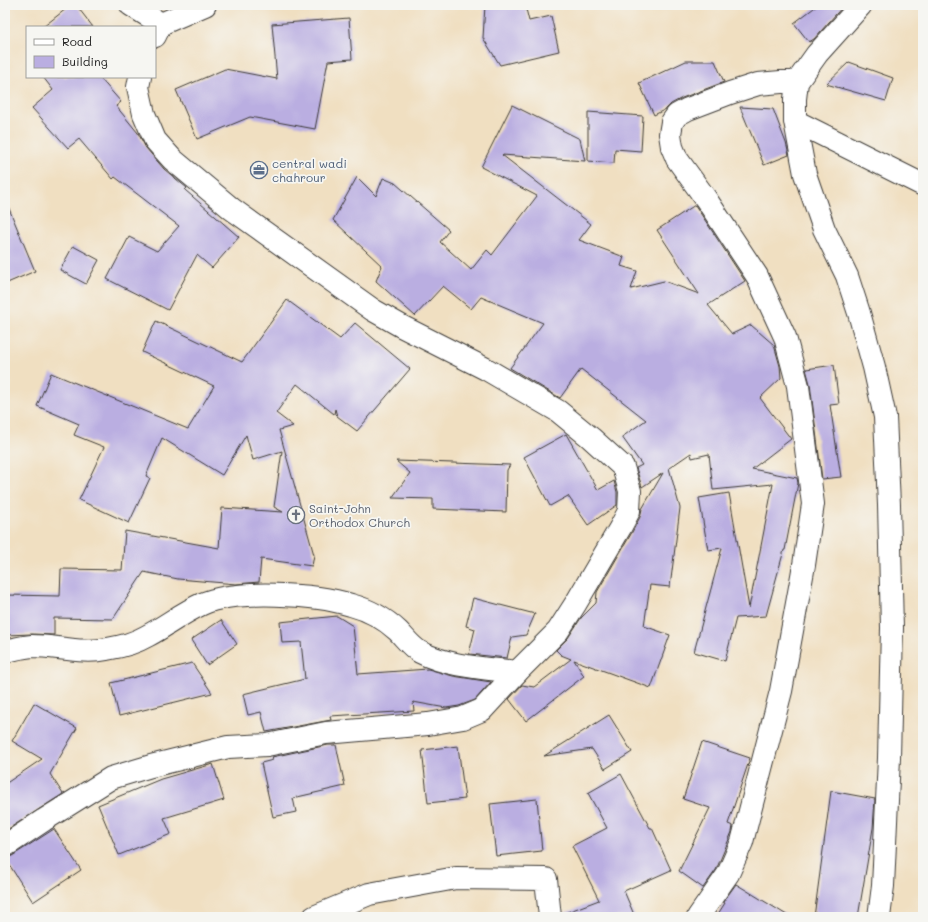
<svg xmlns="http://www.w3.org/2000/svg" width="928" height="922" viewBox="0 0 928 922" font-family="Mali,sans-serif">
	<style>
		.building { fill: #baaee1 }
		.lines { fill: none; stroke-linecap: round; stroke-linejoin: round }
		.street-casing { stroke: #3c3935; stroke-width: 24 }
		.street { stroke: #fff; stroke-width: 22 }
		.labels { text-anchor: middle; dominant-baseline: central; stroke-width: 3.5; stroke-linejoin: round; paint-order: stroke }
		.service-label { font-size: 12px; fill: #4e5e75; stroke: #f6f6f2; text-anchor: start }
		.worship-label { font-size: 12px; fill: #5b616d; stroke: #f6f6f2; text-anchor: start }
	</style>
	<rect width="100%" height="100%" fill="#f6f6f2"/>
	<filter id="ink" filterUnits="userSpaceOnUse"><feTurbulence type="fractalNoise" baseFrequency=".025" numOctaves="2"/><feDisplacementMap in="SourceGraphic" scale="8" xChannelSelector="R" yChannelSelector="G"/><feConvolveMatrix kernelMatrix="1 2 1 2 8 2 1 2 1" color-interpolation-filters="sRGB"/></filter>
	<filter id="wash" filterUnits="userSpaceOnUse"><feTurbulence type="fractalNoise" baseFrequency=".012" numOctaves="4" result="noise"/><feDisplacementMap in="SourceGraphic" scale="16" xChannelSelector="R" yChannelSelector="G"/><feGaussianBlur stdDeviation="0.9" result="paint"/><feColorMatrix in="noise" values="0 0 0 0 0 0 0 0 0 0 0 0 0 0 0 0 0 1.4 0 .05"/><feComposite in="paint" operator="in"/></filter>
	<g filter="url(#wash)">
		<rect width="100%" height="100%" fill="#f0dfc1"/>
		<g id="blocks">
			<g class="building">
				<polygon points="71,5 76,5 93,27 43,27"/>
				<polygon points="485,5 525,5 529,21 551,16 559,51 500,65 483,38"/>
				<polygon points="818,5 844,5 814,39 809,42 794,23"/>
				<polygon points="349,18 352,59 328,61 315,129 250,117 197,139 176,90 225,69 277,79 272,24"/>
				<polygon points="686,61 715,61 724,82 682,98 671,104 666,109 654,115 639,83"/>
				<polygon points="849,62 893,78 886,101 826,84"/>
				<polygon points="43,77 99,77 121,102 116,106 138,133 146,148 164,169 187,188 185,190 239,237 212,268 197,255 168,310 107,279 129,237 157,251 179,226 115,177 113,179 79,139 68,148 32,108 53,90"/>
				<polygon points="512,105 580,139 585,161 502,155 591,224 579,240 624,257 621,266 637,271 631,289 664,281 699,294 657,230 695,205 745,281 708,305 732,334 751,325 774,345 780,366 781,378 760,398 791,439 752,469 797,478 798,483 785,550 784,550 766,616 736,618 725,661 694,652 722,548 708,550 699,498 729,493 749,608 773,484 713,490 709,454 692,458 691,453 669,468 680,508 670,587 650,585 644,626 670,635 651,688 574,660 584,676 526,721 509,699 522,685 534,687 571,659 561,655 556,650 568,638 581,618 596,603 597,592 631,534 640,517 642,509 663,473 642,487 636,468 642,465 622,437 646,420 581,369 560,398 510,368 543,323 481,297 471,309 443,286 415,316 376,281 382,266 333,220 357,177 376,196 383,178 395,183 449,230 440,242 471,270 487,250 492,255 537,196 481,167"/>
				<polygon points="740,107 773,109 786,143 789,155 764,165"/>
				<polygon points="588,112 643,116 641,151 615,149 614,163 588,161"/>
				<polygon points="5,199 35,271 5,284"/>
				<polygon points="73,246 99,260 86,284 60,270"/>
				<polygon points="287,300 340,339 355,323 410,369 357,431 337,416 335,409 334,414 297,384 276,413 293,426 279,430 314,555 312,566 261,559 259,582 236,584 178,579 144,572 113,619 54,618 54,635 32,634 6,635 6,595 60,596 61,569 122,570 125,531 219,548 222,508 283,512 274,507 282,451 253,460 246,435 222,475 162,438 146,476 150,478 129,523 79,500 104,447 74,435 79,424 37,406 51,373 188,429 214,386 142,352 156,321 242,362"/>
				<polygon points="834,365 839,404 830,405 841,477 822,479 810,384 806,369"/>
				<polygon points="566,434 598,490 614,481 617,492 617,505 588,525 568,496 550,506 524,457"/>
				<polygon points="396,461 510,465 507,470 506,512 433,509 433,499 392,498 410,473"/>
				<polygon points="473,598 535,614 526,635 512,637 507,658 469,654 475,629 466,626"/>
				<polygon points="337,616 353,626 358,674 428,669 453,676 491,682 475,700 459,706 446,708 413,702 414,711 330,716 331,720 266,732 261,712 248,715 243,694 305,679 301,642 282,643 280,622"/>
				<polygon points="221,620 237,644 207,665 191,640"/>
				<polygon points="192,663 212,693 119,716 111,683"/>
				<polygon points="34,703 77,728 50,774 63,794 5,831 5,784 42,759 12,741"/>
				<polygon points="609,715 632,752 605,769 592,749 544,756"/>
				<polygon points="702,742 750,758 728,824 733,826 732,832 716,870 703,888 679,871 710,808 683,799"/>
				<polygon points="328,745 336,745 345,786 293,798 296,812 273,817 261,763 273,760 272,757"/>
				<polygon points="458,746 465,799 428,803 422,750"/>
				<polygon points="213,764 224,800 164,818 171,834 119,855 98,805 161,779"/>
				<polygon points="621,774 650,828 652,828 671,870 624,891 635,917 562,917 562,914 599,900 572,846 607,828 588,793"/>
				<polygon points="831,791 875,799 873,828 858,917 814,917"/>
				<polygon points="537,799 542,851 496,856 490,804"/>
				<polygon points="54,829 81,870 33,902 5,858 12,856"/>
				<polygon points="736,884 790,917 716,917 725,903 723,902"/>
			</g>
		</g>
	</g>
	<g filter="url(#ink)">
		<use href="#blocks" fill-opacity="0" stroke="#3c3935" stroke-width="1"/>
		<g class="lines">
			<defs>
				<g id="street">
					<polyline points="131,5 161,24"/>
					<polyline points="861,5 817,54 797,82 795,99 795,121 805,174 824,229 847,276 859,313 874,367 885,417 889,505 892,628 889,758 883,886 879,917"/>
					<polyline points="155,36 161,24 205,5"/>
					<polyline points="795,121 923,185"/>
					<path d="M5 652C13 649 23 647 32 646 57 646 82 654 107 649 120 647 135 643 147 636 166 626 182 613 202 604 235 589 316 594 351 605 370 610 384 618 398 631 405 638 411 647 420 652 449 667 485 668 517 672L558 631 576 603 620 528 629 511 630 491 623 467 591 438 558 411 486 369 403 327 373 310 232 209 172 159 155 140 144 114 138 87 140 77"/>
					<polyline points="5,846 44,820 111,778 151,766 228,747 267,745 326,733 428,724 463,718 482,710 517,672"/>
					<polyline points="314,917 369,894 456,878 546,879 550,917"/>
					<polyline points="698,917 728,874 742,842 781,691 804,565 813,504 798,386 785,337 757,276 706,199 677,159 672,147 670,134 672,122 677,115 688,109 730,93 758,84 781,82 797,82"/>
				</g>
			</defs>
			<use href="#street" class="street-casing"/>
			<use href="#street" class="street"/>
		</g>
	</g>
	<defs>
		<symbol id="office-ring" viewBox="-11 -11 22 22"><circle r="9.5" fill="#f6f6f2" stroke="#5c6f8a" stroke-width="1.5"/><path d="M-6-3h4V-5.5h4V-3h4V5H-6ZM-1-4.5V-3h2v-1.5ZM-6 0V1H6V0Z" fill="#5c6f8a"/></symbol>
		<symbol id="church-ring" viewBox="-11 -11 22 22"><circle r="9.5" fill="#f6f6f2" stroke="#6b7280" stroke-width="1.5"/><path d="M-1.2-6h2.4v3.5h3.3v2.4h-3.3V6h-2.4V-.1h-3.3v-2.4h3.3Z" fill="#6b7280"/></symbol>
	</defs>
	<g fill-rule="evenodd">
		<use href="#office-ring" x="249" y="160" width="20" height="20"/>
		<use href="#church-ring" x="286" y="505" width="20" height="20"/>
	</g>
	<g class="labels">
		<g class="service-label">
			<text x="272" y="163">central wadi<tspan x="272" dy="14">chahrour</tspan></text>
		</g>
		<g class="worship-label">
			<text x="309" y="508">Saint-John<tspan x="309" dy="14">Orthodox Church</tspan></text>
		</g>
	</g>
	<rect width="928" height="922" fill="none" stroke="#f6f6f2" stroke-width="20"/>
	<rect x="26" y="26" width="130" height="52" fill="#f6f6f2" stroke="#9f9f9c"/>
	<rect x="34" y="39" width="20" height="6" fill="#ffffff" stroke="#9f9f9c"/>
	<text x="62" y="46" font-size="12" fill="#1c1c1c">Road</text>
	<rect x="34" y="56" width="20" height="12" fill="#baaee1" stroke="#9f9f9c"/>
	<text x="62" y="66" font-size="12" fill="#1c1c1c">Building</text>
</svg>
